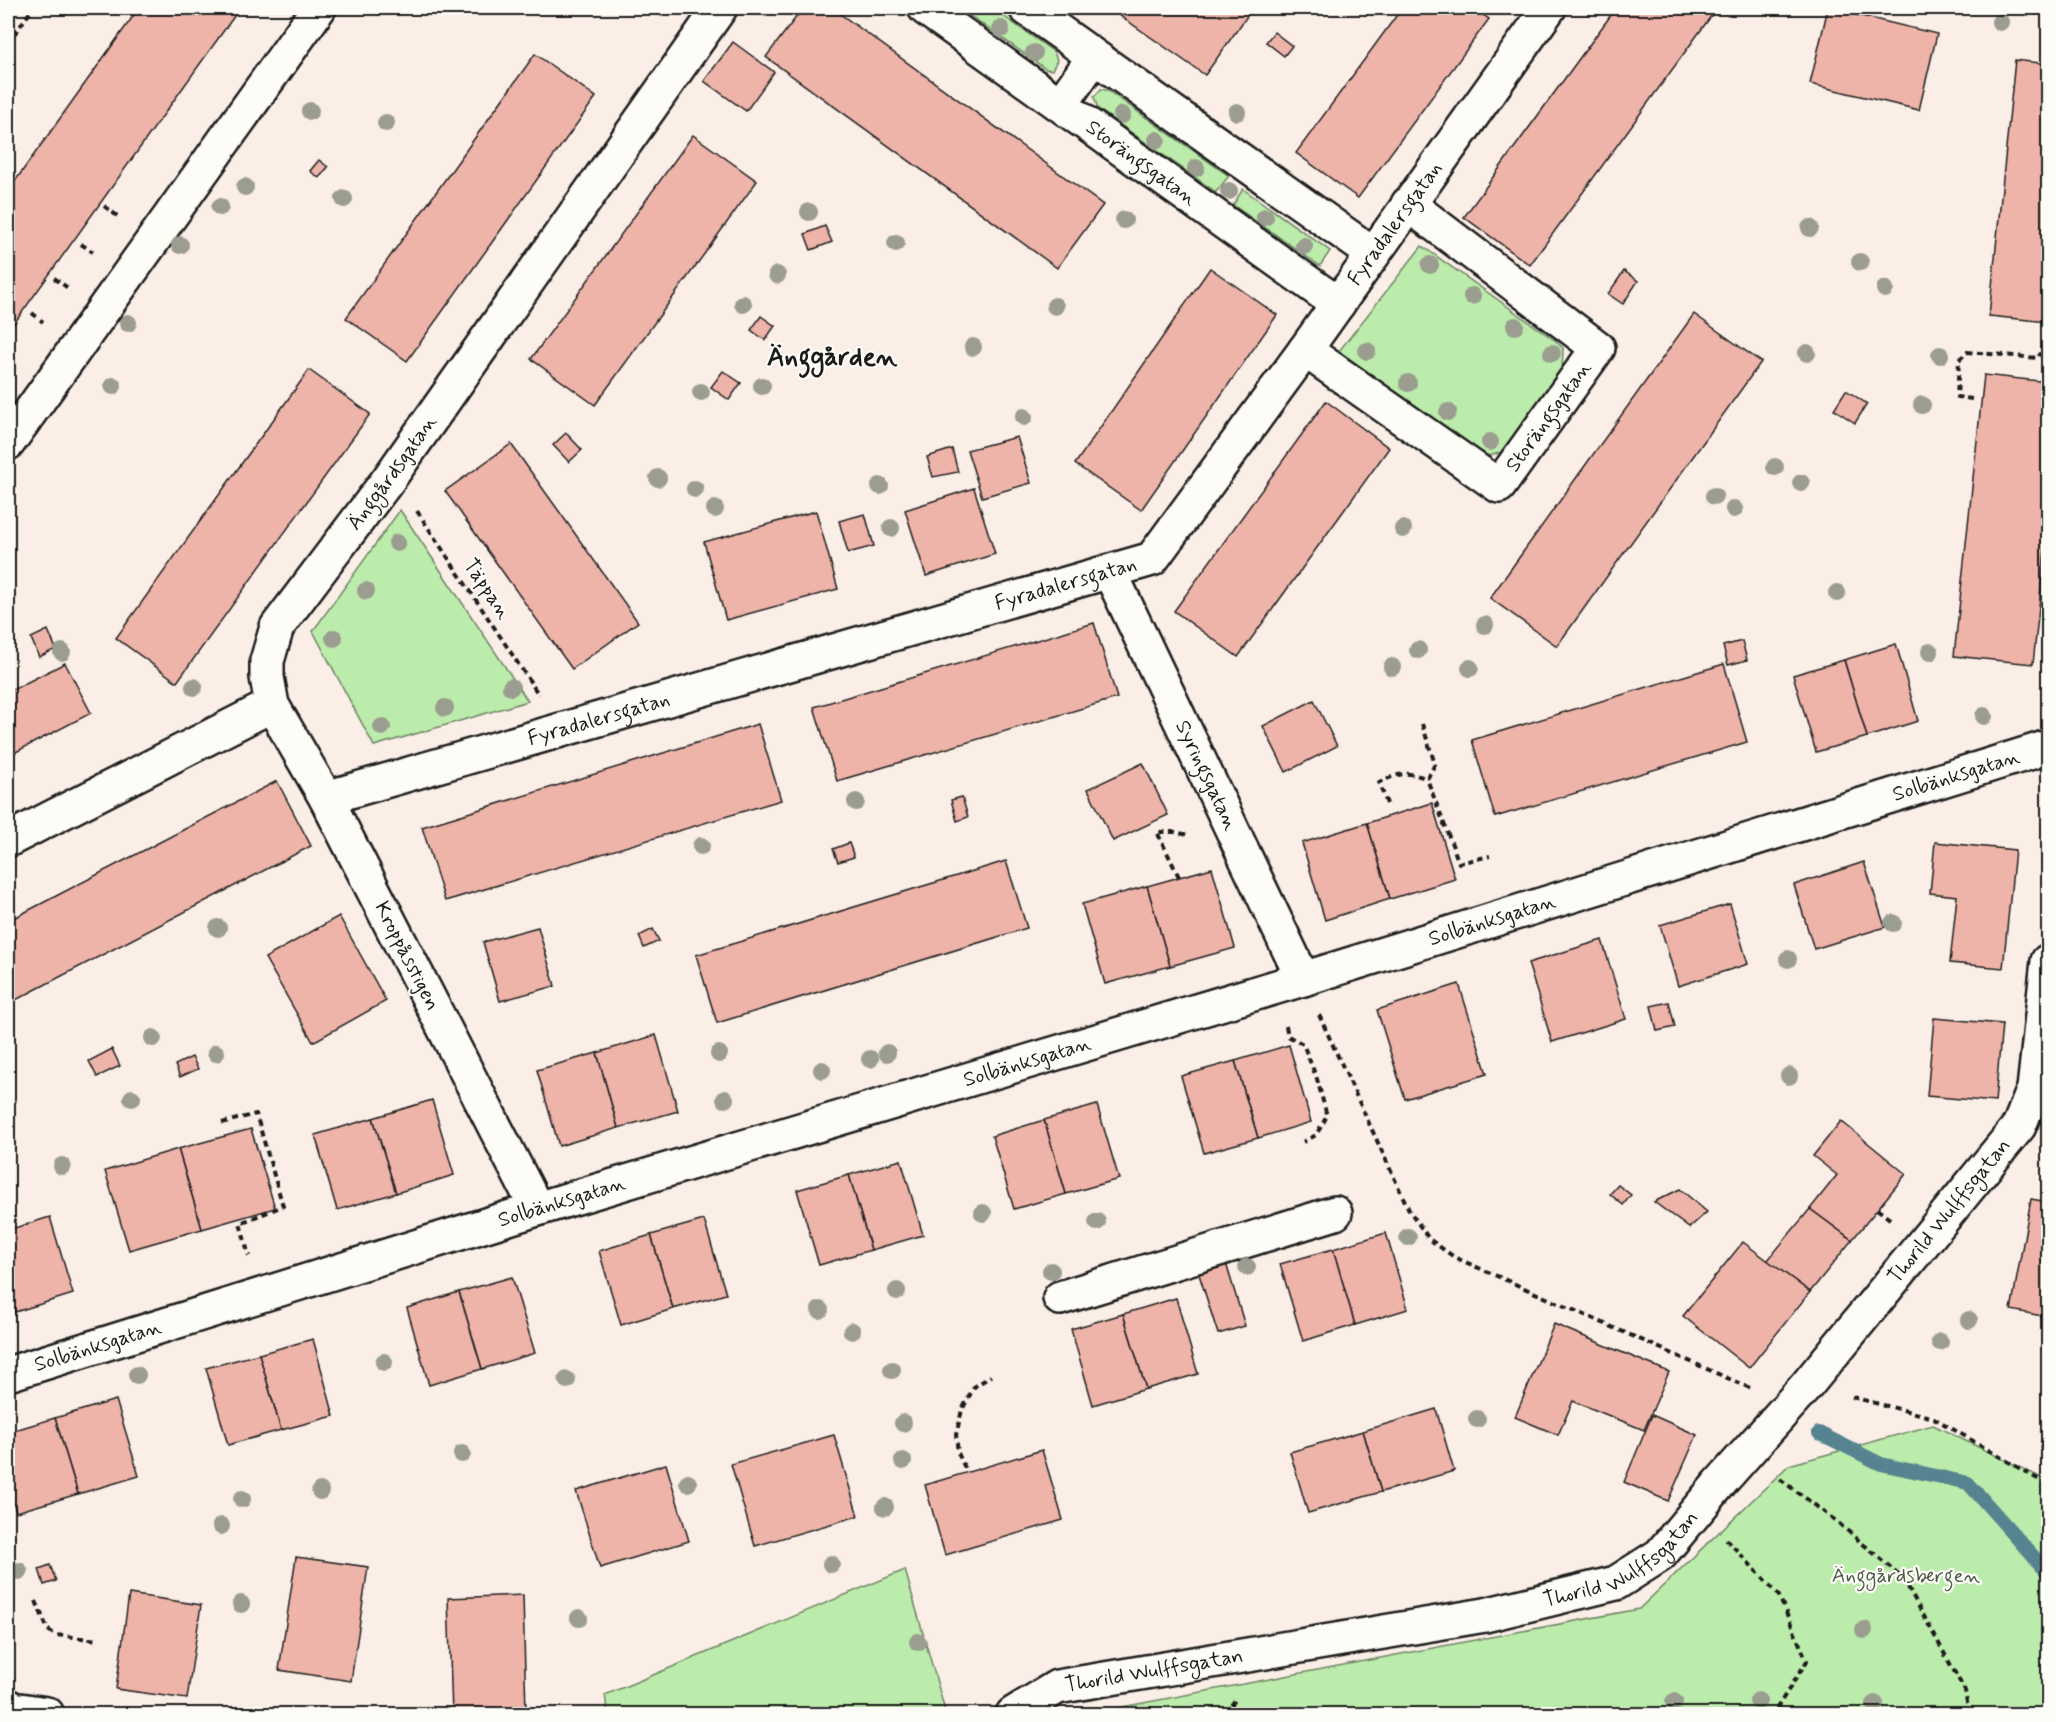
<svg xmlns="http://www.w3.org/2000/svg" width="2056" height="1722" viewBox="0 0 2056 1722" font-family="Mynerve,sans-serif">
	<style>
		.green { fill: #bcecab; stroke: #6c8464; stroke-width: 1.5 }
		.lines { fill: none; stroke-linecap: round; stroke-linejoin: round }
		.stream { stroke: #578390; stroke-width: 14 }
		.building { fill: #eeb4a9; stroke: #1c1c1c; stroke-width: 1.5 }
		.minor-casing { stroke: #1c1c1c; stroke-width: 38 }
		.path { stroke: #1c1c1c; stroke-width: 4; stroke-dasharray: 6 4.5; stroke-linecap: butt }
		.minor { stroke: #fdfcf7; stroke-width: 33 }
		.tree { fill: #9a9d8f }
		.labels { text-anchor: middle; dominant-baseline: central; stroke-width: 4.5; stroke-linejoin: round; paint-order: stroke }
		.street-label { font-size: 21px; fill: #1c1c1c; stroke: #fdfcf7 }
		.park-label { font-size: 21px; fill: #4c5a47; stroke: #fdfcf7 }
		.district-label { font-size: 27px; font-weight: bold; fill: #1c1c1c; stroke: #fdfcf7 }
	</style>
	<rect width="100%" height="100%" fill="#faeee7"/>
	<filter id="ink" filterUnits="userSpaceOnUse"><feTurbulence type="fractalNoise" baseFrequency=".0167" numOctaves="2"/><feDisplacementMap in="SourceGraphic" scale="12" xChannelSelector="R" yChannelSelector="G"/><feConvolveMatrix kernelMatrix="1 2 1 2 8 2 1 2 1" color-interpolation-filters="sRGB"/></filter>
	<g filter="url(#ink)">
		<g class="green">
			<polygon points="959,8 992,8 1054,52 1057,60 1052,70 1046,69"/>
			<polygon points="1101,89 1107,90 1229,176 1216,192 1098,109 1094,97"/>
			<polygon points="1243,189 1330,251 1320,266 1233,205"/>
			<polygon points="1422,246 1556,341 1563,348 1562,373 1505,451 1489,456 1479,452 1339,351"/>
			<polygon points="400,510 528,701 374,746 313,631"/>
			<polygon points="1933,1425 2048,1481 2048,1714 1085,1714 1639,1609 1789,1465"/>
			<polygon points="905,1570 946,1714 608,1714 605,1695"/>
		</g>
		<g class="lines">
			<polyline class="stream" points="1819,1433 1881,1464 1968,1483 2048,1573"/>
		</g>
		<g class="building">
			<polygon points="139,8 240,8 8,332 8,191"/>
			<polygon points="803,8 832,8 1103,205 1057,268 766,57"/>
			<polygon points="1109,8 1244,8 1250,12 1205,75"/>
			<polygon points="1402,8 1473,8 1489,19 1358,198 1296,153"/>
			<polygon points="1616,8 1717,8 1530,265 1464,217"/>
			<polygon points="1828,8 1937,34 1919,110 1810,84"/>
			<polygon points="1274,32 1292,46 1284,56 1266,42"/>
			<polygon points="733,42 774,72 746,111 704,81"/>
			<polygon points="535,54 596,97 407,361 346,318"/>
			<polygon points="2015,60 2048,64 2048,322 1989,316"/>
			<polygon points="693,135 757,181 595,405 531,359"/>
			<polygon points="319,160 328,167 319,178 310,171"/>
			<polygon points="825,226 832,242 811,250 805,234"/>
			<polygon points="1210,268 1277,315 1141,510 1075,464"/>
			<polygon points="1624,271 1638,281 1623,304 1608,294"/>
			<polygon points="1694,314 1761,362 1557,646 1490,598"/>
			<polygon points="761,316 775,326 765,340 751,330"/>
			<polygon points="309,370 370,414 177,682 116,638"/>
			<polygon points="723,371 741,383 729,400 711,387"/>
			<polygon points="1984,375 2048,382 2048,521 2033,664 1954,656"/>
			<polygon points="1846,390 1867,404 1855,423 1834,409"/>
			<polygon points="1326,401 1389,448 1238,657 1174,611"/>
			<polygon points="566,433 582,450 569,462 553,445"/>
			<polygon points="1017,437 1031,483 982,497 967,450"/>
			<polygon points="511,444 638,622 572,669 445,491"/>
			<polygon points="952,449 958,472 933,477 927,457"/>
			<polygon points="974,488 995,554 926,576 905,510"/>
			<polygon points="816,511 838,589 726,620 704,542"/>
			<polygon points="865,514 874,546 848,553 839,521"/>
			<polygon points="1094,623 1117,698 837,781 814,707"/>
			<polygon points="48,630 56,649 39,657 31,638"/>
			<polygon points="1742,641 1747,660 1728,665 1723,646"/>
			<polygon points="1896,644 1918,721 1867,737 1844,660"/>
			<polygon points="1844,660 1867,737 1816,752 1793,675"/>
			<polygon points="65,663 91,713 8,756 8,692"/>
			<polygon points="1724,664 1747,742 1495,817 1472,740"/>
			<polygon points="1314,700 1337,746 1286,772 1263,726"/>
			<polygon points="758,724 781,800 445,901 422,827"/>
			<polygon points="1143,763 1168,815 1113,841 1088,789"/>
			<polygon points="277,781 311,846 8,1004 8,921"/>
			<polygon points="962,797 968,817 957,821 951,800"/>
			<polygon points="1432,803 1455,879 1390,899 1367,823"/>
			<polygon points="1367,823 1390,899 1325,920 1302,843"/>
			<polygon points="1935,842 2015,850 2003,968 1950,963 1957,896 1930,893"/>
			<polygon points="849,843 854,857 838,862 833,849"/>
			<polygon points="1006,861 1027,928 717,1023 696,955"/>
			<polygon points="1864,862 1885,927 1814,949 1794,885"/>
			<polygon points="1212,868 1235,948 1170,966 1147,886"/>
			<polygon points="1147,886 1170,966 1105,984 1082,904"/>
			<polygon points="1730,904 1748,964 1678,986 1660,925"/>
			<polygon points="339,916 386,1001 313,1042 265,958"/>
			<polygon points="538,927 555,986 500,1001 483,942"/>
			<polygon points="653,929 659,941 644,948 639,936"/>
			<polygon points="1602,940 1626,1019 1552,1042 1528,963"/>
			<polygon points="1459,984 1487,1074 1405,1099 1377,1010"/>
			<polygon points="1669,1002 1675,1027 1657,1031 1651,1006"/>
			<polygon points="1934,1018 2002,1024 1995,1102 1927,1096"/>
			<polygon points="656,1035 678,1111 618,1128 597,1053"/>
			<polygon points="1289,1045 1311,1122 1258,1138 1235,1061"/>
			<polygon points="112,1049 120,1066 97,1077 89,1061"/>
			<polygon points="597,1053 618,1128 559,1146 537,1070"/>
			<polygon points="192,1057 198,1069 180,1077 175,1065"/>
			<polygon points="1235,1061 1258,1138 1204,1153 1181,1076"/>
			<polygon points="432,1100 454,1175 396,1193 373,1118"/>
			<polygon points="1097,1105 1119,1179 1066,1194 1044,1120"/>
			<polygon points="373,1118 396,1193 337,1210 315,1135"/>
			<polygon points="1044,1120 1066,1194 1014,1209 992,1136"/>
			<polygon points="1841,1121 1906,1174 1852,1240 1810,1209 1837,1175 1813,1156"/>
			<polygon points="251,1129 275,1208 202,1229 178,1149"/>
			<polygon points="178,1149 202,1229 129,1250 105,1171"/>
			<polygon points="901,1160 923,1235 871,1250 849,1175"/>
			<polygon points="849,1175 871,1250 819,1265 797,1190"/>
			<polygon points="1618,1185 1631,1195 1623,1205 1610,1194"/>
			<polygon points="1680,1189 1707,1212 1689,1228 1654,1202"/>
			<polygon points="2031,1199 2048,1202 2048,1317 2011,1310"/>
			<polygon points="1810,1209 1852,1240 1810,1292 1767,1261"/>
			<polygon points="50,1217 73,1294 15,1312 8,1287 8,1230"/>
			<polygon points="704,1220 726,1294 673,1309 651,1235"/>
			<polygon points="1386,1233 1408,1309 1355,1325 1333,1249"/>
			<polygon points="651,1235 673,1309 621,1325 599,1251"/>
			<polygon points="1743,1242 1810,1292 1749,1368 1683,1316"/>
			<polygon points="1333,1249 1355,1325 1303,1341 1280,1264"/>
			<polygon points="1225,1260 1245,1326 1218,1334 1197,1268"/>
			<polygon points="512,1277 535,1353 482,1369 459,1292"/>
			<polygon points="8,1287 15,1312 8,1314"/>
			<polygon points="459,1292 482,1369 429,1385 407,1308"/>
			<polygon points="1176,1298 1198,1374 1146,1389 1123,1314"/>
			<polygon points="1123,1314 1146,1389 1093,1405 1071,1329"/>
			<polygon points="1554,1324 1669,1372 1644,1430 1573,1401 1558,1435 1515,1417"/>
			<polygon points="313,1339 334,1416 281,1430 259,1354"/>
			<polygon points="259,1354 281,1430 228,1445 206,1368"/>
			<polygon points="116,1400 139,1476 78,1494 55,1418"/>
			<polygon points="1436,1409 1454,1471 1381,1492 1363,1431"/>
			<polygon points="1652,1415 1697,1435 1668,1501 1624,1482"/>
			<polygon points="55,1418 78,1494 16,1512 8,1484 8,1432"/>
			<polygon points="1363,1431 1381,1492 1308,1513 1290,1452"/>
			<polygon points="834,1435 858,1516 755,1546 731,1464"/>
			<polygon points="1042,1450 1063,1520 945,1555 925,1485"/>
			<polygon points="666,1464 689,1541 600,1568 576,1491"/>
			<polygon points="296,1557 368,1567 351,1681 279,1670"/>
			<polygon points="50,1565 56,1581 44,1585 39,1569"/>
			<polygon points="129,1594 201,1605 187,1699 116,1689"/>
			<polygon points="523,1595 526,1714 452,1714 448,1598"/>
		</g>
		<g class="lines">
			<defs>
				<g id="minor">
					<path id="s1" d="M925 8 1338 304"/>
					<polyline points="1026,8 1373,254"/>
					<polyline points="1061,104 1094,57"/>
					<path id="s2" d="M1305 350 1499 486 1598 348 1408 204"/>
					<polyline points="8,443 319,8"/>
					<path id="s3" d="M1110 572 1303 979"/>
					<path id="s4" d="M326 798 1152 559 1305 350 1549 8"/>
					<polyline points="8,840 272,705"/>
					<path id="s5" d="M537 1209 326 798 272 705 267 677V661L277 627 388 480 720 8"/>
					<polyline points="1060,1298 1335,1213"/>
					<path id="s6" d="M8 1374 537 1209 1303 979 2048 747"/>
					<polyline points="8,1706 13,1709 47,1714"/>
					<path id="s7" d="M1013 1714 1057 1687 1485 1615 1616 1583 1660 1555 1719 1484 1807 1385 2019 1126 2034 1089 2048 961"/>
				</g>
			</defs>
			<use href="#minor" class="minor-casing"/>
			<g class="path">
				<polyline points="8,43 33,8"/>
				<polyline points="104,206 120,218"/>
				<polyline points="81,244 93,252"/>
				<polyline points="54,278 68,288"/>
				<polyline points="32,313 43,322"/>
				<polyline points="1972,399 1957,397 1959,360 1967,352 2038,358 2041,353"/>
				<polyline points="417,511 539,695"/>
				<polyline points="1422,724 1435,764 1427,779 1459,863 1490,856"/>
				<path d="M1387 804 1379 782C1399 774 1406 770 1427 779"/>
				<polyline points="1179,877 1157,832 1175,832 1188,835"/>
				<polyline points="1319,1015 1409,1210 1429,1239 1454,1257 1750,1388"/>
				<polyline points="1286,1026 1288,1036 1303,1044 1317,1079 1327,1116 1316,1135 1303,1142"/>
				<polyline points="222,1123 256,1114 283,1206 240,1223 249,1256"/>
				<polyline points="1877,1209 1891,1220"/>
				<polyline points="1852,1397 1934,1418 2048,1485"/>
				<polyline points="965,1468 958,1453 956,1435 962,1410 974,1387 991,1376"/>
				<polyline points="1780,1479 1836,1521 1903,1578 1965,1691 1969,1714"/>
				<polyline points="1726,1539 1778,1594 1807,1661 1773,1714"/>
				<polyline points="36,1601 48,1630 56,1635 98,1640"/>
				<polyline points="1225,1714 1235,1700"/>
			</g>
			<use href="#minor" class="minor"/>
		</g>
		<g class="tree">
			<circle cx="2000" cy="22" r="9"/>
			<circle cx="1001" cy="29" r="9"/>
			<circle cx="1034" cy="53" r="9"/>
			<circle cx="310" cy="111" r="9"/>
			<circle cx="1237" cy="112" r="9"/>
			<circle cx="1122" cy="115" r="9"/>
			<circle cx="386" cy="123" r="9"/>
			<circle cx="1157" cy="140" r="9"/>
			<circle cx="1196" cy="168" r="9"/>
			<circle cx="245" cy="187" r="9"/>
			<circle cx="1229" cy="191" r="9"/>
			<circle cx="344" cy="199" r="9"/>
			<circle cx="220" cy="207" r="9"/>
			<circle cx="809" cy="212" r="9"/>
			<circle cx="1265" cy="217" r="9"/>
			<circle cx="1124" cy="220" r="9"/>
			<circle cx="1810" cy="228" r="9"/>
			<circle cx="896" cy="243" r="9"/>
			<circle cx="180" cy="245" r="9"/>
			<circle cx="1304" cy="246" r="9"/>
			<circle cx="1860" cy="262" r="9"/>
			<circle cx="1430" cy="265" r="9"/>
			<circle cx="777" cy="275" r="9"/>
			<circle cx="1885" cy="289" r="9"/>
			<circle cx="1472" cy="296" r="9"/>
			<circle cx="743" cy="304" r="9"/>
			<circle cx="1055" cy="306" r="9"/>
			<circle cx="128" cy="323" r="9"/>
			<circle cx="1515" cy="326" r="9"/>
			<circle cx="973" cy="347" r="9"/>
			<circle cx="1367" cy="351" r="9"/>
			<circle cx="1552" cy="353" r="9"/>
			<circle cx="1807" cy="353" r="9"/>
			<circle cx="1940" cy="355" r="9"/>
			<circle cx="1408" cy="383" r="9"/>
			<circle cx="113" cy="386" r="9"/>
			<circle cx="762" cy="386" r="9"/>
			<circle cx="701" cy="392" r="9"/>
			<circle cx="1922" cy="405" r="9"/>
			<circle cx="1448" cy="412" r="9"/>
			<circle cx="1024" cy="417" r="9"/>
			<circle cx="1490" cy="442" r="9"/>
			<circle cx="1775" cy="467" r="9"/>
			<circle cx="658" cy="478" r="9"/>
			<circle cx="1801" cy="483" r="9"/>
			<circle cx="880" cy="486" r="9"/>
			<circle cx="695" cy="489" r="9"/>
			<circle cx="1714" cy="496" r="9"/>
			<circle cx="715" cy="509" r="9"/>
			<circle cx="1734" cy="509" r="9"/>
			<circle cx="891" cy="528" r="9"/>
			<circle cx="1403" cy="529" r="9"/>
			<circle cx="397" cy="543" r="9"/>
			<circle cx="366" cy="591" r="9"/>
			<circle cx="1837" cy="593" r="9"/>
			<circle cx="1485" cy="625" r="9"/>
			<circle cx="334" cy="638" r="9"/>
			<circle cx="1418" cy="650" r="9"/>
			<circle cx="62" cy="652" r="9"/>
			<circle cx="1930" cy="652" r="9"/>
			<circle cx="1392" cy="667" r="9"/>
			<circle cx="1470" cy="668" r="9"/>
			<circle cx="194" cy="687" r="9"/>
			<circle cx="511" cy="687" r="9"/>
			<circle cx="445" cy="708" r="9"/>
			<circle cx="1984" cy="716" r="9"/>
			<circle cx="382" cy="727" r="9"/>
			<circle cx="856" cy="802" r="9"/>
			<circle cx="701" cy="846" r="9"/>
			<circle cx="1893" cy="923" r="9"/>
			<circle cx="218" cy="928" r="9"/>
			<circle cx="1788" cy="959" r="9"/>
			<circle cx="153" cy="1038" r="9"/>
			<circle cx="216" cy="1053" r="9"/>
			<circle cx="887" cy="1053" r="9"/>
			<circle cx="719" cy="1054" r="9"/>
			<circle cx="870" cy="1059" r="9"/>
			<circle cx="822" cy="1070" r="9"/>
			<circle cx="1789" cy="1076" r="9"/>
			<circle cx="132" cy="1098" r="9"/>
			<circle cx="725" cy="1099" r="9"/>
			<circle cx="62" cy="1166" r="9"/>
			<circle cx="983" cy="1213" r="9"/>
			<circle cx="1097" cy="1222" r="9"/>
			<circle cx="1408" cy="1237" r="9"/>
			<circle cx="1247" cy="1267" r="9"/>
			<circle cx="1051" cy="1271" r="9"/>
			<circle cx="897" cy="1291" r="9"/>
			<circle cx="820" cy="1310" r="9"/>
			<circle cx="1969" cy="1320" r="9"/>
			<circle cx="852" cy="1331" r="9"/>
			<circle cx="1940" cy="1342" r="9"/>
			<circle cx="384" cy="1362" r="9"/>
			<circle cx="892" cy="1370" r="9"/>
			<circle cx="137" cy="1375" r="9"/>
			<circle cx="567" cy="1380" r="9"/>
			<circle cx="1477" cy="1419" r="9"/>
			<circle cx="903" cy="1423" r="9"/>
			<circle cx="462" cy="1454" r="9"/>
			<circle cx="903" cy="1461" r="9"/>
			<circle cx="688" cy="1483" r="9"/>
			<circle cx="320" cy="1491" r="9"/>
			<circle cx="242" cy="1499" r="9"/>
			<circle cx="885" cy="1507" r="9"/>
			<circle cx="221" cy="1526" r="9"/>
			<circle cx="831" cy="1564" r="9"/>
			<circle cx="19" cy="1571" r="9"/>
			<circle cx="241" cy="1604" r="9"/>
			<circle cx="579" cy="1618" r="9"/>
			<circle cx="1864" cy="1630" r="9"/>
			<circle cx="918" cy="1642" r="9"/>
			<circle cx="1758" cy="1701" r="9"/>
			<circle cx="1674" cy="1702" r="9"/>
			<circle cx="1875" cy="1704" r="9"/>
		</g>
	</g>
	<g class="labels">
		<g class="street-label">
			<text stroke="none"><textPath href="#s1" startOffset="266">Storängsgatan</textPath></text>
			<text stroke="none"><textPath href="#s4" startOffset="1274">Fyradalersgatan</textPath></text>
			<text stroke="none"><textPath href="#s2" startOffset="322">Storängsgatan</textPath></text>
			<text stroke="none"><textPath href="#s5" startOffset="842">Änggårdsgatan</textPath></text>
			<text stroke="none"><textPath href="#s4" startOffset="770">Fyradalersgatan</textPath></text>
			<text transform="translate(487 589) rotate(56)">Täppan</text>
			<text stroke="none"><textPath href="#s4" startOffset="284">Fyradalersgatan</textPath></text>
			<text stroke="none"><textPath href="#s3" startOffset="225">Syringsgatan</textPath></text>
			<text stroke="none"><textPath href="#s6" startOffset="2038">Solbänksgatan</textPath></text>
			<text stroke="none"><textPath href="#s6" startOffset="1552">Solbänksgatan</textPath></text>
			<text transform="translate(407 956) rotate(63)">Kroppåsstigen</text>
			<text stroke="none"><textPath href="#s6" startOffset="1066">Solbänksgatan</textPath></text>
			<text stroke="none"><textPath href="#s6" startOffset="580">Solbänksgatan</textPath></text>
			<text stroke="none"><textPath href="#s7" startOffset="1122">Thorild Wulffsgatan</textPath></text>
			<text stroke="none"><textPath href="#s6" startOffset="94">Solbänksgatan</textPath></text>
			<text stroke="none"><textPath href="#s7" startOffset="636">Thorild Wulffsgatan</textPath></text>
			<text stroke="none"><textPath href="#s7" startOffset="150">Thorild Wulffsgatan</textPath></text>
		</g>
		<g class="park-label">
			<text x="1906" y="1576">Änggårdsbergen</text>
		</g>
		<g class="district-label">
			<text x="832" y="357">Änggården</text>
		</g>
	</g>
	<rect width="2056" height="1722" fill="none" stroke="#fdfcf7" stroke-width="30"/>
	<rect x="15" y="15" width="2026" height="1692" fill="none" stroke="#1c1c1c" stroke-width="2" filter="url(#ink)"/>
</svg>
